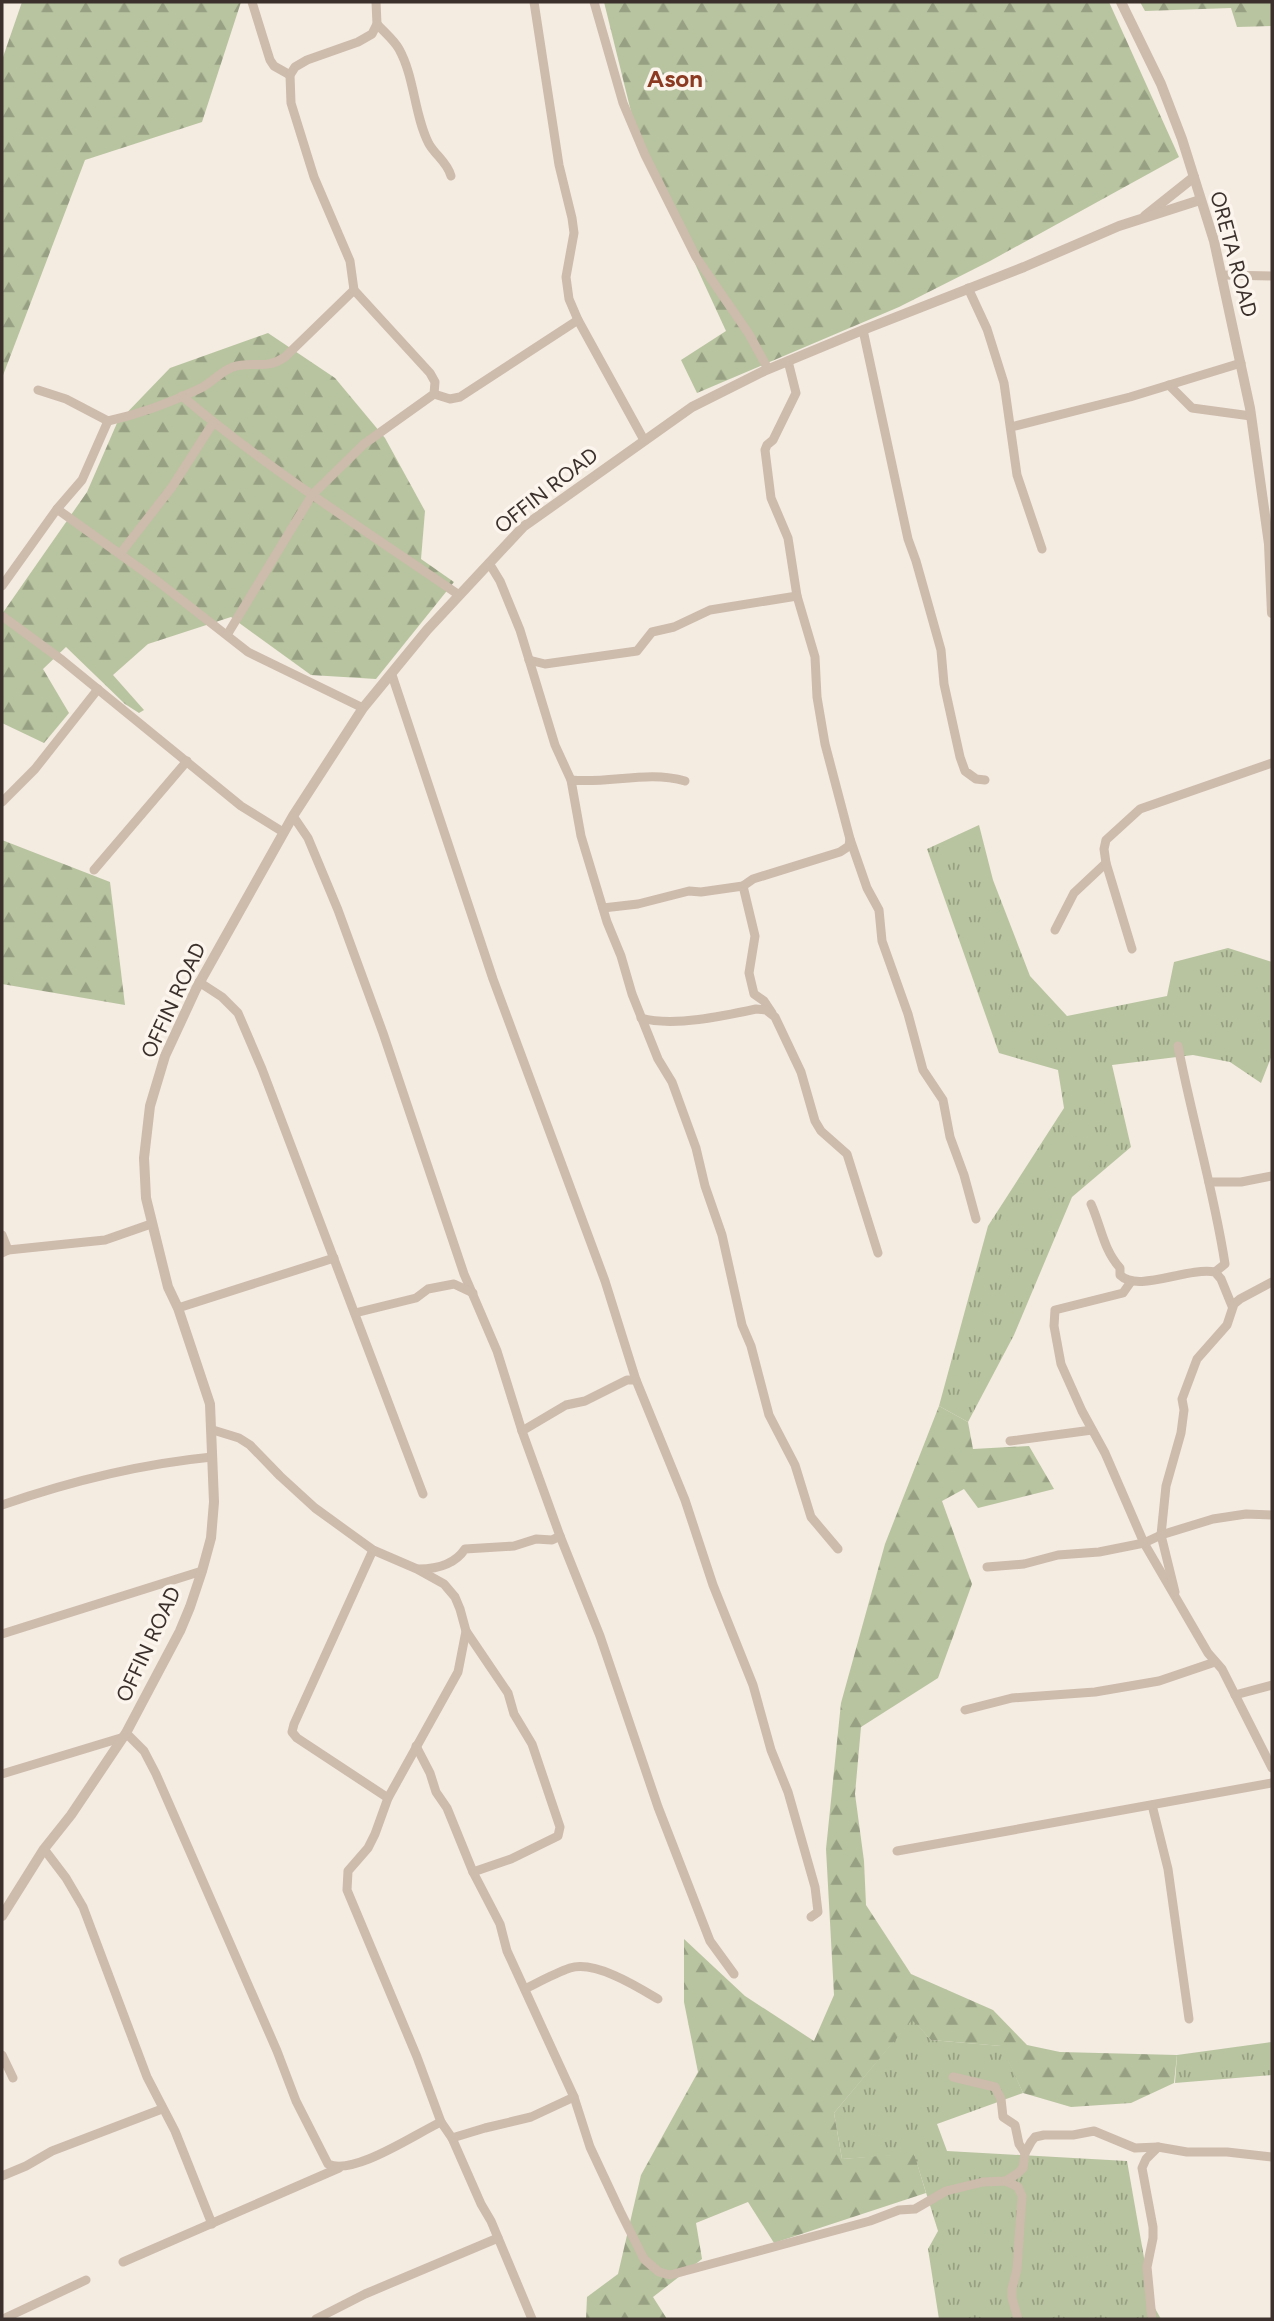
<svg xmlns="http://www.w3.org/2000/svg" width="1274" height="2321" viewBox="0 0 1274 2321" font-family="Figtree,sans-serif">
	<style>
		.grass { fill: url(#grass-tufts) }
		.forest { fill: url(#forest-firs) }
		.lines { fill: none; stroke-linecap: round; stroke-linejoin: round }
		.minor { stroke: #cdbbac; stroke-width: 9 }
		.tertiary { stroke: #cdbbac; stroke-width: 10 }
		.labels { text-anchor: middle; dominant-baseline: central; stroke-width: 7; stroke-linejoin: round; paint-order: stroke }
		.street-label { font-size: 21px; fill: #3b302b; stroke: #fbf5ee }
		.quarter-label { font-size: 24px; font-weight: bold; fill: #8c3b22; stroke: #fbf5ee }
	</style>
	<defs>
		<pattern id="grass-tufts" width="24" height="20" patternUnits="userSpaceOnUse" patternTransform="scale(1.75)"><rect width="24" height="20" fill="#b8c4a0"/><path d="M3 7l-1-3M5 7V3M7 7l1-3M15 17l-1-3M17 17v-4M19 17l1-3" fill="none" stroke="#97a083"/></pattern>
		<pattern id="forest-firs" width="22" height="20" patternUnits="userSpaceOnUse" patternTransform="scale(1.75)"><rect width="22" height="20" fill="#b8c4a0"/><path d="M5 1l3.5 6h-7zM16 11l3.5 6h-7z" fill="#97a083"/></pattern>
	</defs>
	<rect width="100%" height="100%" fill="#f4ebe1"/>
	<g class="grass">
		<polygon points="979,825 993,880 1030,976 1067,1016 1167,996 1174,962 1228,948 1272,962 1272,1055 1261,1083 1230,1062 1193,1055 1112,1065 1131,1147 1072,1197 1014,1335 968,1422 939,1406 988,1226 1064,1108 1058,1070 999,1053 927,849"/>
		<polygon points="912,2019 931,2040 1002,2046 1023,2093 937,2124 947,2151 1127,2161 1152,2303 1161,2319 939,2319 928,2249 938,2231 914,2154 842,2159 834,2113"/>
		<polygon points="1272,2042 1272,2075 1175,2083 1177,2055"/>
	</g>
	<g class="forest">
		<polygon points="22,2 241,2 202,122 85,160 2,378 2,60"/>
		<polygon points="604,2 1109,2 1179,157 990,261 899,307 697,393 681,360 726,331 638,140"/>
		<polygon points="1140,2 1272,2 1272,26 1237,27 1231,8 1145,11"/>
		<polygon points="268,333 335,378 385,438 425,511 421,559 454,582 376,679 311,675 231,617 148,644 113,675 144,710 139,713 125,704 66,647 43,669 69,713 44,743 2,723 2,614 87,492 117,423 170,368"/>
		<polygon points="2,840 110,882 125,1005 2,984"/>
		<polygon points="939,1406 968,1422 973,1449 1029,1446 1054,1489 978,1508 964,1489 942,1501 972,1584 938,1678 861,1727 855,1794 864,1861 866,1905 911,1974 993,2010 1027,2045 1060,2052 1177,2055 1174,2083 1131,2103 1071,2107 1023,2093 1001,2046 931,2040 912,2020 834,2113 842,2159 914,2153 926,2193 774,2243 748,2202 696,2223 702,2259 653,2297 667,2319 586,2319 587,2297 618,2274 641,2175 698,2072 684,2002 684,1939 745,1996 814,2041 834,1995 826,1849 841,1703 885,1544"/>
	</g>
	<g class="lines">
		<g class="minor">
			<polyline points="252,2 270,60 274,66 290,75"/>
			<polyline points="534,2 559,165 572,218 574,233 566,277 569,299 578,320 644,440"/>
			<polyline points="594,2 623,103 645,155 696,257 749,334 768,369"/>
			<path d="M377 24C384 32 394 40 399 49 415 78 414 115 429 144 436 156 447 162 451 176"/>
			<polyline points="1222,275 1272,276"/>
			<polyline points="968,288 987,329 1004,383 1017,475 1042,549"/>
			<polyline points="863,330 908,539 916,561 941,650 944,684 960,757 965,771 976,779 985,780"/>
			<polyline points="788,361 796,393 773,440 767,445 765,450 771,498 788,538 797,596 815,657 817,697 825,744 850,839 867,888 879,910 882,941 908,1014 923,1070 943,1100 950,1137 964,1175 976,1219"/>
			<polyline points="1169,385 1192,408 1251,416"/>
			<path d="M38 390 66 399 108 421C140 414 172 402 201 388 213 382 221 371 233 367 253 360 265 371 285 357L354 290"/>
			<polyline points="434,394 450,399 460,397 578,320"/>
			<path d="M182 396C269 470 365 530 459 595"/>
			<polyline points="1011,427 1130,397 1241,363"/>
			<polyline points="57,509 156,580 248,652 363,708"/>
			<polyline points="120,554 172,487 213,423"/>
			<polyline points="489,563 500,581 520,630 555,745 571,780 581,836 607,922 621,956 632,994 658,1059 672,1082 696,1148 705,1186 722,1235 742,1325 751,1346 769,1415 795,1465 811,1517 838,1549"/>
			<polyline points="2,586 57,509 82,480 108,421"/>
			<polyline points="2,616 62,660 241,806 283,832"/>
			<polyline points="227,635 312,495 364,444 434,394 435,382 430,373 354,290 350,261 314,177 291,103 290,75 295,67 307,60 358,42 372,34 377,24 376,2"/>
			<polyline points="529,660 545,664 637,651 652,632 674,627 710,610 797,596"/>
			<polyline points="392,675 493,979 605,1281 636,1380 685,1500 713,1585 753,1685 771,1750 788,1792 815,1887 818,1912 811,1917"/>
			<path d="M571 780C609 784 648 770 685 781"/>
			<polyline points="2,802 35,769 98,689"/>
			<polyline points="293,816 308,838 338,910 383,1033 464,1274 497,1351 522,1431"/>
			<polyline points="94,870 187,761"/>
			<polyline points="743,886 755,936 749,973 754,994 764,1001 772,1013"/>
			<polyline points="603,908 638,904 689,891 701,892 743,886 753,879 840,852 849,846 850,839"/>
			<polyline points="1055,930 1074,893 1106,863"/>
			<polyline points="1132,949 1106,863 1104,849 1106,840 1140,809 1272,763"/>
			<polyline points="199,982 222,997 238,1013 262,1069 423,1494"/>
			<path d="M641 1018C673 1027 724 1016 756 1009L766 1010 775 1017 801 1072 815 1121 821 1131 847 1154 878 1253"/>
			<path d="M1178 1046C1192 1119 1214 1191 1225 1264L1215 1272"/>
			<polyline points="1209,1182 1241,1182 1272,1176"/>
			<path d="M1091 1204C1101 1226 1103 1249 1120 1268V1275C1138 1293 1186 1267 1215 1272L1221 1279 1232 1306"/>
			<polyline points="2,1235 8,1250"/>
			<polyline points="2,1253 8,1250 105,1240 151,1224"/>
			<polyline points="1130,1283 1123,1293 1055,1310 1054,1326 1061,1364 1082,1411 1105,1453 1144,1543 1208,1653 1222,1669 1272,1768"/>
			<polyline points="178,1308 334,1258"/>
			<polyline points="355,1313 416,1298 428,1289 454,1284 473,1293"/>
			<polyline points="213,1430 239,1438 250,1445 280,1476 315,1508 373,1550 417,1569 444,1584 455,1597 460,1609 466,1631 458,1672 388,1798 375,1834 368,1848 348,1871 347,1890 417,2057 441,2122 452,2138 481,2204 491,2221 532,2319"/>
			<polyline points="1010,1441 1092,1430"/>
			<path d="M2 1505C71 1481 140 1464 212 1457"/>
			<polyline points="560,1536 522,1431 566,1405 585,1401 627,1380 636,1380"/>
			<polyline points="373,1550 294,1724 292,1732 297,1738 388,1798"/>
			<polyline points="987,1567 1024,1564 1058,1555 1099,1552 1144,1543 1161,1535 1213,1519 1246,1514 1272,1515"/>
			<path d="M419 1569C437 1569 455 1564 465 1549L514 1546 536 1539 552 1540 560 1536 600 1636 658 1807 710 1941 734 1974"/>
			<polyline points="1175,1592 1161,1535 1166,1486 1181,1433 1184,1410 1182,1399 1197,1359 1227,1325 1234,1304 1240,1299 1272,1282"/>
			<polyline points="466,1631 508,1693 514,1714 532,1744 560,1827 558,1836 511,1859 473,1872"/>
			<polyline points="2,1634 202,1571"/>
			<polyline points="1235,1695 1272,1685"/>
			<polyline points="965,1710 1012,1698 1095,1692 1159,1681 1215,1662"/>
			<path d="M126 1733 144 1751 156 1774 277 2051 296 2101 328 2164C354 2176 415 2134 441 2122"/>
			<polyline points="416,1746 430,1773 436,1792 447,1808 473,1872 500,1924 507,1951 574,2097 590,2147 620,2211 644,2259 659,2272 670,2275 870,2221 899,2210 915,2209 946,2191 983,2182 1006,2181 1018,2187 1022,2196 1017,2269 1012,2289 1012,2298 1018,2319"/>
			<polyline points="2,1774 124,1737"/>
			<polyline points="1152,1805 1168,1869 1189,2019"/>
			<polyline points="44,1849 66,1878 83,1907 147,2077 175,2131 212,2224"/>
			<polyline points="897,1851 1272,1783"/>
			<path d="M525 1989C539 1982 555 1973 570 1968 595 1960 638 1987 658 1999"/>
			<polyline points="2,2055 13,2078"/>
			<polyline points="953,2077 995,2087 1001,2099 1003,2117 1015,2125 1019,2144 1025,2153"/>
			<polyline points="452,2138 485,2128 531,2117 574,2097"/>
			<polyline points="2,2176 26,2166 52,2151 162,2109"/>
			<polyline points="1006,2181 1018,2173 1023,2168 1025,2153 1031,2142 1035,2137 1044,2135 1073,2135 1094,2131 1135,2148 1158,2147 1187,2152 1227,2152 1272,2157"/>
			<polyline points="123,2262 339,2168"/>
			<polyline points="3,2319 86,2280"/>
			<polyline points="316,2319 365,2294 498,2238"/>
			<polyline points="1152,2319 1147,2267 1153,2238 1153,2227 1142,2168 1146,2159 1158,2147"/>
		</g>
		<g class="tertiary">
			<polyline points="1121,2 1161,84 1182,139 1214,241 1250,408 1269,544 1272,613"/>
			<polyline points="1145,216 1194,177"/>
			<polyline points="2,1916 44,1849 71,1815 126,1733 180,1631 190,1607 202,1571 211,1538 214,1502 210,1404 178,1308 168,1287 146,1198 144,1158 150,1106 165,1056 196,989 293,816 363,708 427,630 523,527 692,407 764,371 863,330 1024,267 1119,226 1200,200"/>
		</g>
	</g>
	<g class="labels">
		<g class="street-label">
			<text transform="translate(1234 254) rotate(75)">ORETA ROAD</text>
			<text transform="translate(546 490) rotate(-38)">OFFIN ROAD</text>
			<text transform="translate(173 1000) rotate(-65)">OFFIN ROAD</text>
			<text transform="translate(148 1644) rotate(-65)">OFFIN ROAD</text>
		</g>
		<g class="quarter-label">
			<text x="675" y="78">Ason</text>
		</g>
	</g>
	<rect width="1274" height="2321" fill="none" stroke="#3b302b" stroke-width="7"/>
</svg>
